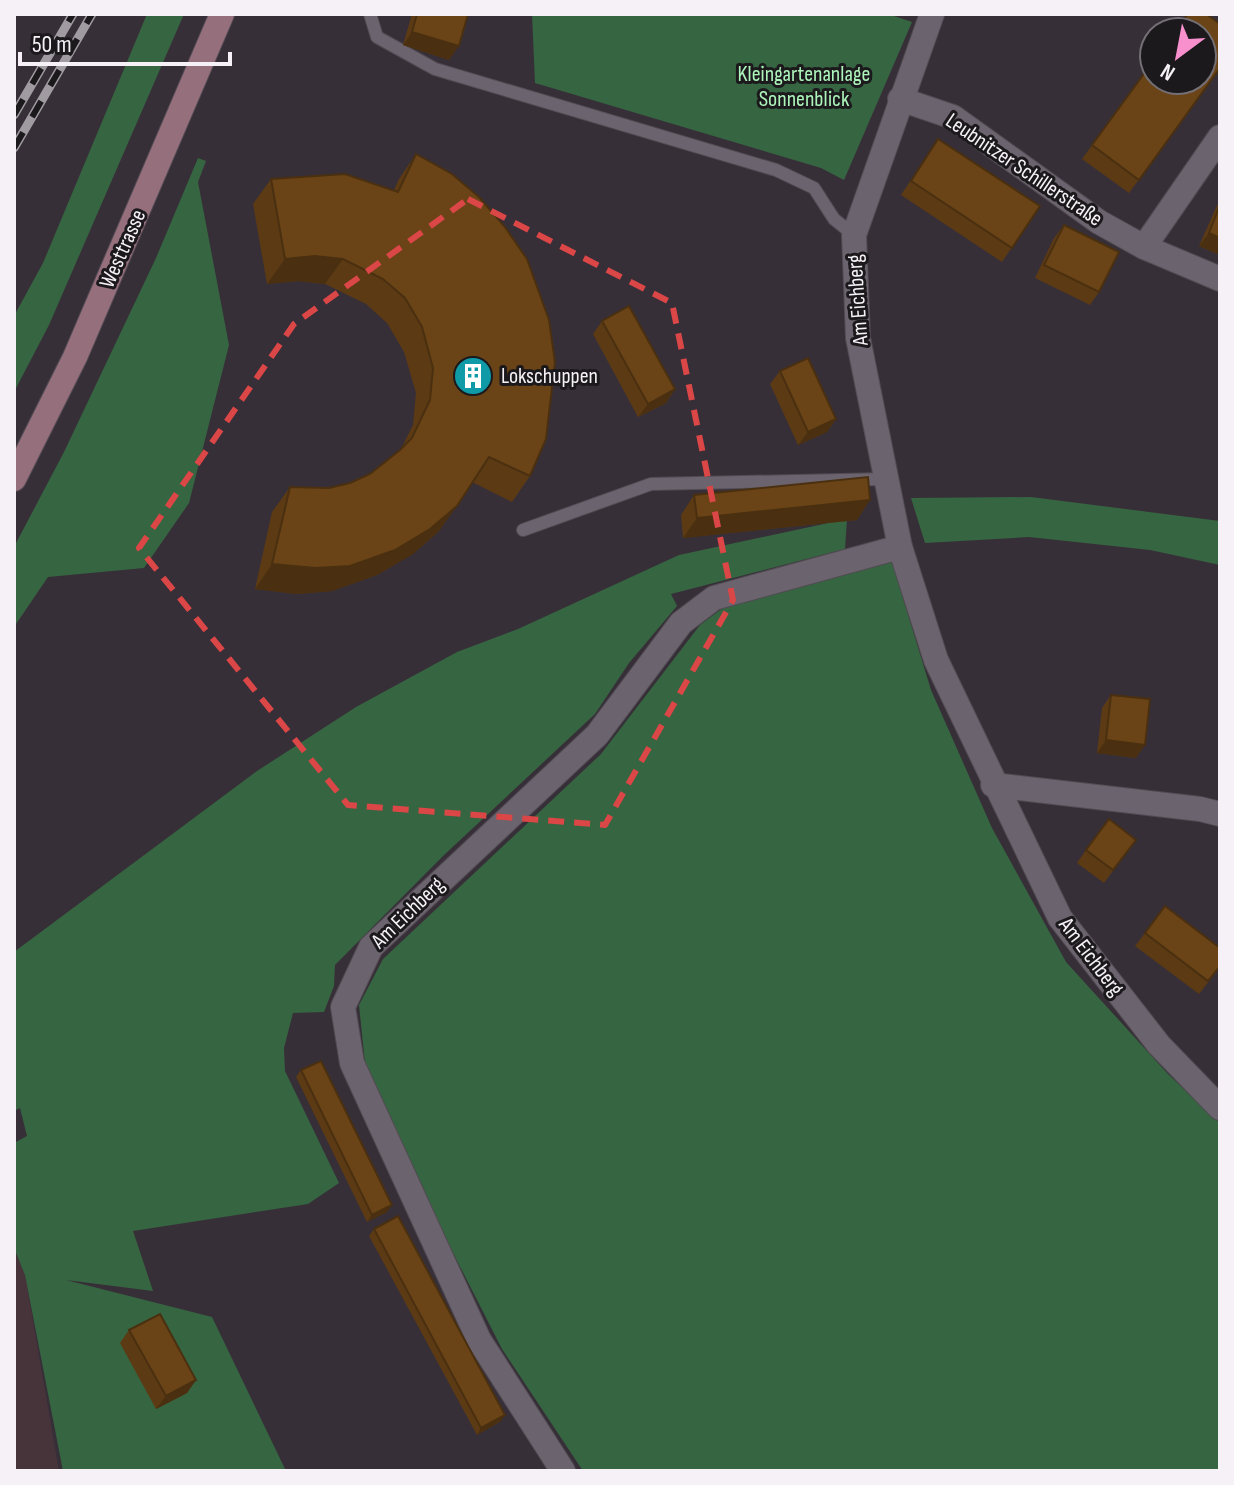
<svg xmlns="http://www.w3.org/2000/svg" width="1234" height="1485" viewBox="0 0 1234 1485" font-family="'Sofia Sans Condensed',sans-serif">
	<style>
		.commercial { fill: #47343b }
		.green { fill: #366541 }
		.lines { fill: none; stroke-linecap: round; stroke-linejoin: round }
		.lane-casing { stroke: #524b53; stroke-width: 14 }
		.street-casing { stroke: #524b53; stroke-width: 26 }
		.secondary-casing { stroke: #524b53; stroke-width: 26 }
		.lane { stroke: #6b636d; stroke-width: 12 }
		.street { stroke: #6b636d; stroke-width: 24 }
		.secondary { stroke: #966f7c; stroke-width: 24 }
		.rail-casing { stroke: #a09aa1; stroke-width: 9 }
		.rail { stroke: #1c191d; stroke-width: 6; stroke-dasharray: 18; stroke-linecap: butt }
		.wall { fill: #5b3a14 }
		.shaded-wall { fill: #4a3010 }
		.building { fill: #6a4417; stroke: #4a3010; stroke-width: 2 }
		.marked { fill: none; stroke: #db4647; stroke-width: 6; stroke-dasharray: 16 10; stroke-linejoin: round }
		.labels { text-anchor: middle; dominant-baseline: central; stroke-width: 6; stroke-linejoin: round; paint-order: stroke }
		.park-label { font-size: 22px; fill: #adf6bb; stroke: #1c191d }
		.street-label { font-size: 22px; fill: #f6f1f7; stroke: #1c191d }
		.poi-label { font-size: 22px; fill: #f6f1f7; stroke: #1c191d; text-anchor: start }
	</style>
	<rect width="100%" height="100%" fill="#372f38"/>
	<polygon class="commercial" points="14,1248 25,1275 59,1471 14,1471"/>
	<g class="green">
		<polygon points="147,14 184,14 49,325 14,392 14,316 43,263"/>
		<polygon points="532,14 888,14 912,22 844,180 821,168 535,83"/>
		<polygon points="198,158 206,161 198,182 229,345 189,503 144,568 48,577 14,627 14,547 64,452 156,258"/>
		<polygon points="1031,497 1220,521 1220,565 1150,550 1029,537 925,543 911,498"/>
		<polygon points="847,519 845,549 671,594 677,606 629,663 595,714 443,856 335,965 334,986 324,1012 293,1013 284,1048 285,1071 339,1183 308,1204 133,1231 153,1291 66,1280 212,1317 286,1471 63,1471 25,1275 14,1248 14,1143 27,1136 20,1108 14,1111 14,952 257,771 356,707 457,652 518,629 679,555"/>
		<polygon points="892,562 931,690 992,828 1066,962 1168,1074 1220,1123 1220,1471 583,1471 502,1349 447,1241 365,1063 359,1005 383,959 601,754 700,625 724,607"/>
	</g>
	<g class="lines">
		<defs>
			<g id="lane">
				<polyline points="370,14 377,37 435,69 776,170 814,188 834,219 854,235"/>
				<polyline points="523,530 651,484 886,479"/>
			</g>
			<g id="street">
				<polyline points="900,99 953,117 1099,222 1144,247 1220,137"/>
				<polyline points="1144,247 1220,279"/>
				<polyline points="900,547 936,660 1060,918 1159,1045 1220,1108"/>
				<polyline points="993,785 1200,809 1220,814"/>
				<polyline points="563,1471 479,1340 352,1063 343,1007 371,947 597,735 681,623 714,598 900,547 858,338 854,235 932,14"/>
			</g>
			<polyline id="secondary" points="14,479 75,357 222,14"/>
		</defs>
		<use href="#lane" class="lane-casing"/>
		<use href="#street" class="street-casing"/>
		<use href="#secondary" class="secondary-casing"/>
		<use href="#lane" class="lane"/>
		<use href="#street" class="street"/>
		<use href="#secondary" class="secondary"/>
		<defs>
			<g id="rail">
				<polyline points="14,115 73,14"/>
				<polyline points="14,148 92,14"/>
			</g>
		</defs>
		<use href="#rail" class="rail-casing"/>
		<use href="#rail" class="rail"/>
	</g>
	<g class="wall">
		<polygon points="412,14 468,14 449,60 403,45"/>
		<polygon points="1154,60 1220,69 1129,193 1082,159"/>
		<polygon points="938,139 1040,206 1002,262 901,195"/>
		<polygon points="416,154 530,476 512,502 472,482 439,531 413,554 377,575 332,591 297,594 255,589 272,512 290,487 329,488 350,483 370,474 401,449 413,425 416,393 404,352 387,323 366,304 325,284 298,281 267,284 253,204 271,179 394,190 399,179"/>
		<polygon points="1220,199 1220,255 1199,246"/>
		<polygon points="1064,225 1099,292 1090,305 1035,278 1054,238"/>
		<polygon points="602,321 675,389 666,403 638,417 593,334"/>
		<polygon points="780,371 836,419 827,432 798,445 770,384"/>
		<polygon points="694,495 857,520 683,538 681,515"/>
		<polygon points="1111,695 1136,758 1097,753 1102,708"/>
		<polygon points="1136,840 1104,883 1077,863 1086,850"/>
		<polygon points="1145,933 1220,967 1199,994 1135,946"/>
		<polygon points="301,1070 387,1212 367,1222 296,1077"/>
		<polygon points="374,1229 501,1421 477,1435 369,1236"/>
		<polygon points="129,1330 196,1380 187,1393 156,1409 120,1343"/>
	</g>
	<g class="shaded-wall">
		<polygon points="412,32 459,46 449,60 403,45"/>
		<polygon points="1209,233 1220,238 1220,255 1199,246"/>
		<polygon points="315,256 343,259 325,284 298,281 267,284 285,259"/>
		<polygon points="675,389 666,403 638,417 648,404"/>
		<polygon points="836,419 827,432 798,445 808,432"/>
		<polygon points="870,500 857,520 683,538 697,518"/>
		<polygon points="457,506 439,531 413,554 377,575 332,591 297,594 255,589 272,564"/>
		<polygon points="1106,740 1145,745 1136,758 1097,753"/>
		<polygon points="392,1205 387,1212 367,1222 372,1215"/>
		<polygon points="196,1380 187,1393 156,1409 166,1396"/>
		<polygon points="505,1415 501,1421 477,1435 481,1428"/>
	</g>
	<g class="building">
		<polygon points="417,14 468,14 459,46 412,32"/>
		<polygon points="1188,14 1206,14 1220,24 1220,68 1139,180 1092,145 1154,60 1154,80 1202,80 1202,32 1174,32"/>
		<polygon points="938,139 1040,206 1012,248 911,181"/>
		<polygon points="416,154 452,174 479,197 505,227 527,259 549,320 555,362 546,439 530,476 489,457 457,506 430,529 395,550 350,566 315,568 272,564 290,487 329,488 350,483 370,474 400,450 412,438 430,400 433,368 422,327 405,298 383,279 343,259 315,256 285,259 271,179 345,174 398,192"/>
		<polygon points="1220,205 1220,238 1209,233"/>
		<polygon points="1064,225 1119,252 1099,292 1044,265"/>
		<polygon points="629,306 675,389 648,404 602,321"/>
		<polygon points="808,358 836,419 808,432 780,371"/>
		<polygon points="868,477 870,500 697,518 694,495"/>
		<polygon points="1111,695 1150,699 1145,745 1106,740"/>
		<polygon points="1109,819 1136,840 1113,870 1086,850"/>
		<polygon points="1165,906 1220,948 1220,966 1208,981 1145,933"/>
		<polygon points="321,1061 392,1205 372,1215 301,1070"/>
		<polygon points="398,1216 505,1415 481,1428 374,1229"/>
		<polygon points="160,1314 196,1380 166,1396 129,1330"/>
	</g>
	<path class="marked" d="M468 199 672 303 733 600 605 825 348 805 139 548 294 324Z"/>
	<defs>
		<symbol id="building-disc" viewBox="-11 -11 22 22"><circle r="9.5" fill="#0f9aa8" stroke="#1c191d"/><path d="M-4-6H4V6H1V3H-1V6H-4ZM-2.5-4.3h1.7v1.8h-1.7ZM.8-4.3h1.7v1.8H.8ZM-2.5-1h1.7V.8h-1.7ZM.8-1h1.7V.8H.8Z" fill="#fff"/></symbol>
	</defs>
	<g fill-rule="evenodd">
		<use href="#building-disc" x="451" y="354" width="44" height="44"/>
	</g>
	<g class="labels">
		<g class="park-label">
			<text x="804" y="74">Kleingartenanlage<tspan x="804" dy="25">Sonnenblick</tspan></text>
		</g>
		<g class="street-label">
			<text transform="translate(1024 170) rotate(34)">Leubnitzer Schillerstraße</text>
			<text transform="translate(123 249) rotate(-66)">Westtrasse</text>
			<text transform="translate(858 300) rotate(-94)">Am Eichberg</text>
			<text transform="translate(408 913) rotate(-44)">Am Eichberg</text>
			<text transform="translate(1091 957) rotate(53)">Am Eichberg</text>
		</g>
		<g class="poi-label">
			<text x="501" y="376">Lokschuppen</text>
		</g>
	</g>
	<rect width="1234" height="1485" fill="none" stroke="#f6f1f7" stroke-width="32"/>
	<g transform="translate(1178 56) rotate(212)"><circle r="38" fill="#1c191d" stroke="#736f74" stroke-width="2"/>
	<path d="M0-6L14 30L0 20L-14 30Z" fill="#f790cd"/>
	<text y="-12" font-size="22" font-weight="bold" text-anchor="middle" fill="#f6f1f7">N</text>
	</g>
	<path d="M20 52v12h210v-12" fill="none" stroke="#f6f1f7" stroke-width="4"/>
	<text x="32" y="52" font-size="24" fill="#f6f1f7" stroke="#1c191d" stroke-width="6" paint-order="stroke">50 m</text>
</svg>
